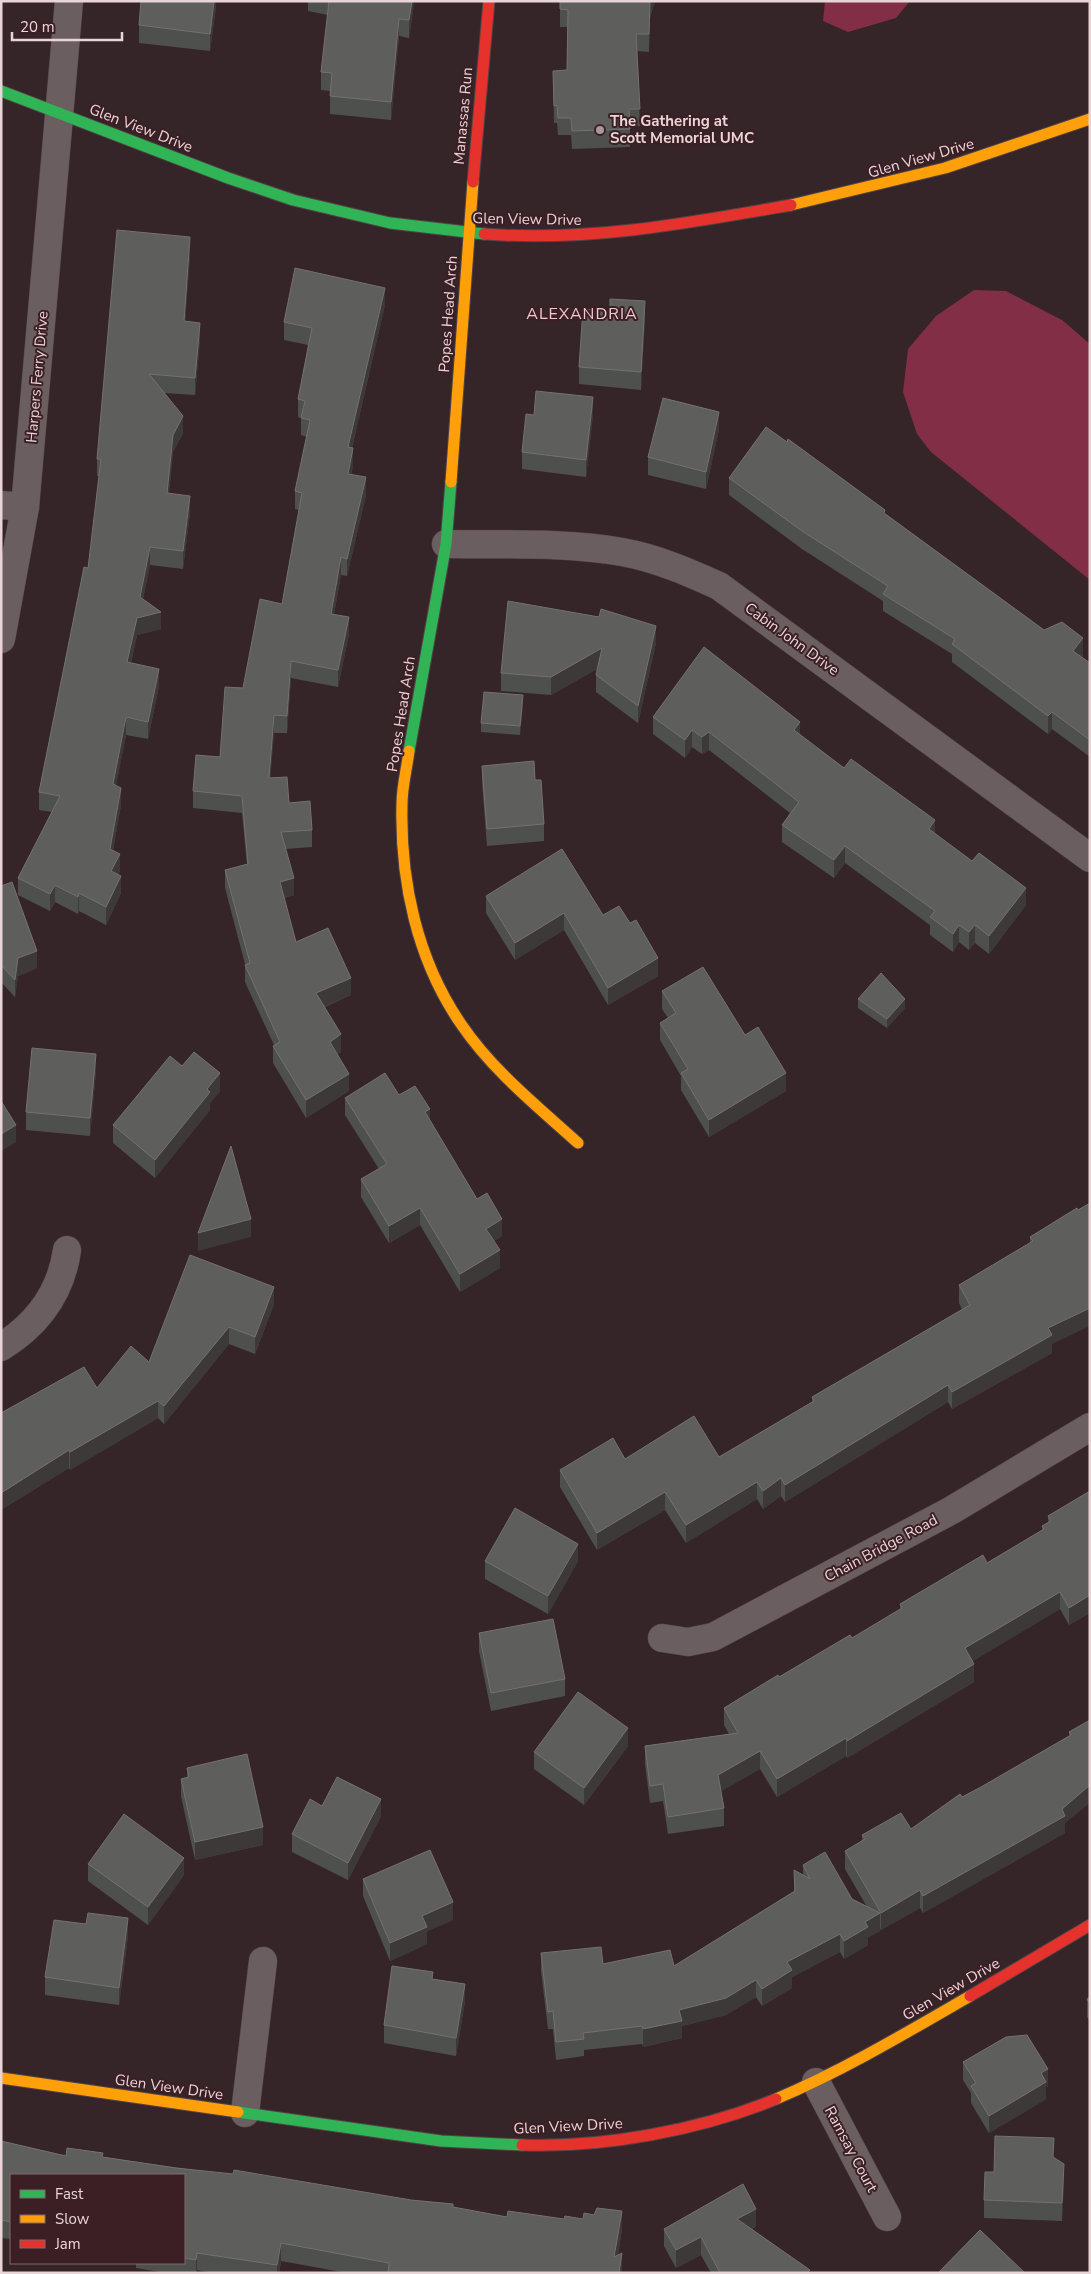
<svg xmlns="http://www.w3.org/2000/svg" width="1091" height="2274" viewBox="0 0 1091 2274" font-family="'Nunito Sans',sans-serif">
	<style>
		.water { fill: #822e46 }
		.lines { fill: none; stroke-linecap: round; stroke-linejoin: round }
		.street-casing { stroke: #514245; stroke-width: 29 }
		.fast-casing { stroke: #514245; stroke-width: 13 }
		.slow-casing { stroke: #514245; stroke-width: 13 }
		.jam-casing { stroke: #514245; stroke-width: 13 }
		.street { stroke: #6b5e60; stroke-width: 28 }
		.fast { stroke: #30b455; stroke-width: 11 }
		.slow { stroke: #ff9f0a; stroke-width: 11 }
		.jam { stroke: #e5322d; stroke-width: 11 }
		.wall { fill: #4e504d }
		.shaded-wall { fill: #3d3938 }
		.building { fill: #5e5e5c; stroke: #747170 }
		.poi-dot { fill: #aa979a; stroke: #3b1f25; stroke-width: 2 }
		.labels { text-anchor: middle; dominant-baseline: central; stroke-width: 4; stroke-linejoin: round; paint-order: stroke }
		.street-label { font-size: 15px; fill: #e9d5d8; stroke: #3b1f25 }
		.poi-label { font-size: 15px; font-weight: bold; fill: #e9d5d8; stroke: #3b1f25; text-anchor: start }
		.neighbourhood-label { font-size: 16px; letter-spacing: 1px; fill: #f0cad1; stroke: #3b1f25 }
	</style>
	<rect width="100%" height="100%" fill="#352528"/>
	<g class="water">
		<polygon points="825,1 910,1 896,18 848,32 823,21"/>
		<polygon points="974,290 1006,291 1062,320 1090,344 1090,580 931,452 917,434 903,392 908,349 936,316"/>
	</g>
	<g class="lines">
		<defs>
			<g id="street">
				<polyline points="1,505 25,507"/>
				<path d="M446 544C504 545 565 542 622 552 656 558 688 572 719 586L1090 858"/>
				<polyline points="1,639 25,507 69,1"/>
				<path d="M1 1347C38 1324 61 1293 67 1250"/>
				<polyline points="662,1638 688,1642 713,1637 952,1510 1090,1427"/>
				<polyline points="816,2082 887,2217"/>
				<polyline points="245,2113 263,1961"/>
			</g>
			<g id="fast">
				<polyline points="1,91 228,178 293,200 390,223 484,234"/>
				<polyline points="409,751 446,544 451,482"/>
				<polyline points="238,2112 441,2141 522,2145"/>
			</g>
			<g id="slow">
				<polyline points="791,205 945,168 1090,119"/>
				<polyline points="451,482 473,182"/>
				<path d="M409 751C407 768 402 786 402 804 400 881 417 960 461 1024 492 1070 537 1106 578 1143"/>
				<polyline points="1,2078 238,2112"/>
				<path d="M776 2099C844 2070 906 2033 970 1996"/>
			</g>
			<g id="jam">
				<polyline points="473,182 489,1"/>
				<path d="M484 234C588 242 689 223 791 205"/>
				<polyline points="970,1996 1090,1925"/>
				<path d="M522 2145C603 2148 701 2130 776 2099"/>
			</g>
		</defs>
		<use href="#street" class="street-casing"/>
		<use href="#fast" class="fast-casing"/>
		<use href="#slow" class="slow-casing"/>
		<use href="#jam" class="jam-casing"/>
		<use href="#street" class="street"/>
		<use href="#fast" class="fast"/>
		<use href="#slow" class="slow"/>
		<use href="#jam" class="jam"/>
	</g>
	<g class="wall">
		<polygon points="216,1 216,7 210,51 139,43 139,25"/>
		<polygon points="308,1 414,1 409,38 399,36 391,120 330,114 330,91 321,90 321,72 328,15 308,11"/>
		<polygon points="560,1 655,1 650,18 649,52 637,51 640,126 630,127 630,147 572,149 571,135 558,135 557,123 554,123 553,71 567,70 567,27 560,27"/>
		<polygon points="190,255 185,322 200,340 195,395 164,393 183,433 173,452 169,493 190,513 183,569 150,565 143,599 161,629 137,635 131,663 159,686 148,739 126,735 116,785 121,805 113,850 120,871 118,874 121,893 106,925 79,911 78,914 55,902 50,911 18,895 18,878 52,812 39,810 39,792 88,568 99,476 97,476 97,459"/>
		<polygon points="385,305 352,448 353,465 351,475 366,495 347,576 341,575 334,614 349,634 338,687 291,678 287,733 274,733 270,778 289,803 312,830 312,847 286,849 294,895 284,898 296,942 351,995 325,1007 341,1052 337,1054 349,1091 306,1118 273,1063 273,1046 274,1045 245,982 245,964 225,888 225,870 247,865 242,813 193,808 193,791 220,757 243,688 282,604 299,510 295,509 295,491 307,437 301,435 301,418 298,417 298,399 308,345 284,340 284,322"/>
		<polygon points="610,311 645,318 641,390 579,384 579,367"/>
		<polygon points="593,414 586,477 522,469 522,452 534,415"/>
		<polygon points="719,429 706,489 648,475 648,457"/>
		<polygon points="729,478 885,514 1044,630 1083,655 1082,657 1090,663 1090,757 1052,729 1048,734 952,662 952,654 883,611 883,601 802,549 729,495"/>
		<polygon points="656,643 638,723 596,692 596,675 597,669 551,695 501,691 501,673"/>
		<polygon points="523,704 520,735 481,732 481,723"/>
		<polygon points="653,717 800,735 844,768 935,834 1026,905 989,954 975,943 969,950 959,942 953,952 930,935 930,925 845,863 834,878 782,842 782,825 790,813 709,750 702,754 692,747 685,758 653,734"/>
		<polygon points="482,766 535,780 544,824 544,841 487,846 482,783"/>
		<polygon points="1,886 37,968 18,976 15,997 1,982"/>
		<polygon points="486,896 603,915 658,976 608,1005 564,930 515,960 486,913"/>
		<polygon points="662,991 745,1035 786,1091 709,1137 681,1090 681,1076 660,1040 660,1023 668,1018 662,1009"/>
		<polygon points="858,999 905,1008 887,1028 858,1008"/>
		<polygon points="182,1066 220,1091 210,1103 210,1110 155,1178 113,1143 113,1125"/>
		<polygon points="96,1071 90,1136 26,1130 26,1112"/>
		<polygon points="399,1095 430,1120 477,1199 502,1236 494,1241 500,1268 460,1292 420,1225 389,1243 361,1197 361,1179 379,1169 345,1115 345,1098"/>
		<polygon points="1077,1208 1052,1344 1052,1353 952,1409 948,1402 785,1502 781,1496 763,1509 757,1499 686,1543 665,1510 597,1550 560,1487 560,1470 625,1459 719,1457 812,1402 812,1397 962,1309 959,1303 959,1285 1030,1243 1030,1237"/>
		<polygon points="274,1304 255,1354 229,1344 164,1424 158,1418 70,1470 69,1468 1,1510 97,1388 149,1362"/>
		<polygon points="1090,1491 1090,1613 1069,1625 1060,1609 972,1661 974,1682 847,1758 846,1756 777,1797 760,1769 721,1791 724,1808 724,1826 668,1834 663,1801 650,1803 645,1764 645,1746 729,1734 724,1725 724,1708 852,1638 900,1610 900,1604 987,1563 1042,1530 1042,1526 1048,1523 1048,1516"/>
		<polygon points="485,1561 578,1561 548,1614 485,1579"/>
		<polygon points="479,1633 565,1679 565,1696 491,1711 479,1651"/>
		<polygon points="1090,1720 1065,1823 1065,1833 923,1913 920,1908 881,1930 880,1929 880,1931 868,1937 868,1945 844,1959 840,1952 792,1977 792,1988 762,2006 756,1997 726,2015 682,2026 682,2038 643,2047 642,2044 584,2050 584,2056 556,2060 553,2029 548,2029 541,1971 541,1953 603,1964 674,1966 794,1891 794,1870 803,1875 803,1865 852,1899 867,1907 845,1869 845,1851 862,1841 862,1835 911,1829 962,1797 981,1787 1069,1736 1069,1732"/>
		<polygon points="628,1746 584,1805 534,1769 534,1752"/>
		<polygon points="187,1768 263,1845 195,1860 181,1796 181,1779 187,1777"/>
		<polygon points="322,1806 381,1816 348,1880 292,1852 292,1834"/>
		<polygon points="88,1864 184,1875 148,1925 88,1881"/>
		<polygon points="363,1879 453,1920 427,1931 427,1944 390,1961 363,1896"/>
		<polygon points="86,1924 128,1936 119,2005 45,1995 45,1977"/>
		<polygon points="433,1979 465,2001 456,2056 384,2043 384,2025"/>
		<polygon points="1090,1997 1090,2022 1087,2017 1087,1999"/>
		<polygon points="963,2062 1048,2087 1046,2087 1046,2099 989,2133 971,2103 971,2093 963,2080"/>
		<polygon points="1,2141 66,2156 103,2157 453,2207 507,2217 622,2229 618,2255 622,2270 622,2273 347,2273 281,2261 279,2273 213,2273 197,2270 197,2273 166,2273 136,2268 136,2263 184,2263 184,2175 11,2175 11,2239 1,2238"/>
		<polygon points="1054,2157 1064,2181 1062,2221 984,2218 984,2200 994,2172"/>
		<polygon points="756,2226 752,2229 810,2273 711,2273 701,2255 676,2268 664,2246 664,2229"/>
	</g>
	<g class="shaded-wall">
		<polygon points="214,1 216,1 216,7 210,51 210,34"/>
		<polygon points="412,1 414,1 414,5 409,38 409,20"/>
		<polygon points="650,1 655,1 650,18 649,52"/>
		<polygon points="399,19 399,36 391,120 391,102"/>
		<polygon points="190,237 190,255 184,339 184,321"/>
		<polygon points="385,288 385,305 348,464 348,447"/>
		<polygon points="645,301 645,318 641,390 641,372"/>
		<polygon points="200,323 200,340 195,395 195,378"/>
		<polygon points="593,397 593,414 586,477 586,460"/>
		<polygon points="719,412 719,429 706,489 706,472"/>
		<polygon points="183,416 183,433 173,452 167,511 167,493 173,435"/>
		<polygon points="353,448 353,465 348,491 348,474"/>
		<polygon points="366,477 366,495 347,576 347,559"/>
		<polygon points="190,496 190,513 183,569 183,551"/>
		<polygon points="150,547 150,565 140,614 140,597"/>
		<polygon points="341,557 341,575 331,631 331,614"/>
		<polygon points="161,612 161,629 137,635 127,680 127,662 137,618"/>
		<polygon points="349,617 349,634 338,687 338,670"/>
		<polygon points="656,626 656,643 638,723 638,706"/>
		<polygon points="1083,638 1083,655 1073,668 1073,651"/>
		<polygon points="602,648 602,666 551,695 551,677"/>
		<polygon points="291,661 291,678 287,733 287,716"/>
		<polygon points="159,669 159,686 148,739 148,722"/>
		<polygon points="523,695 523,704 520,735 520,726"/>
		<polygon points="1052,712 1052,729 1048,734 1048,716"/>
		<polygon points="274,715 274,733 269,796 269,778"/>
		<polygon points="126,717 126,735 113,801 113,784"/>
		<polygon points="800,722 800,739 794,730"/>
		<polygon points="692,730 692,747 685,758 685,740"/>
		<polygon points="709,732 709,750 702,754 702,737"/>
		<polygon points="121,788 121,805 110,866 110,849"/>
		<polygon points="935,820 935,838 929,829"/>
		<polygon points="845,846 845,863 834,878 834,860"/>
		<polygon points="120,854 120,871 111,888 111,871"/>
		<polygon points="121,876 121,893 106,925 106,907"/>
		<polygon points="294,878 294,895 280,899 280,882"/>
		<polygon points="55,885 55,902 50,911 50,894"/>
		<polygon points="1026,888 1026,905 989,954 989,936"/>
		<polygon points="79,893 79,911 78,914 78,897"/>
		<polygon points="564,913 564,930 515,960 515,943"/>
		<polygon points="959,925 959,942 953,952 953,934"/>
		<polygon points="975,925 975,943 969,950 969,932"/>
		<polygon points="37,951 37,968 18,976 15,997 15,980 18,958"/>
		<polygon points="658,958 658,976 608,1005 608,988"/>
		<polygon points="351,978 351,995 316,1010 316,993"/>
		<polygon points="905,999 905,1008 887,1028 887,1019"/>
		<polygon points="341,1034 341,1052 330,1059 330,1042"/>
		<polygon points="96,1054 96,1071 90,1136 90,1118"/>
		<polygon points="220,1073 220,1091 210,1103 210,1110 155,1178 155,1160 207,1089"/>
		<polygon points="786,1073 786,1091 709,1137 709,1120"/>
		<polygon points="349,1074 349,1091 306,1118 306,1100"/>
		<polygon points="430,1109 430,1127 425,1112"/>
		<polygon points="16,1125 16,1142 1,1151 1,1134"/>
		<polygon points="420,1208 420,1225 389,1243 389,1226"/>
		<polygon points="251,1219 251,1237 198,1251 198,1233"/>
		<polygon points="502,1219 502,1236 486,1246 486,1229"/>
		<polygon points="500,1250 500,1268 460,1292 460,1274"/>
		<polygon points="274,1287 274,1304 255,1354 255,1337"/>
		<polygon points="1090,1308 1090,1326 1052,1344 1052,1353 952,1409 952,1392 1048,1328"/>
		<polygon points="229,1327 229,1344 164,1424 164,1406"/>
		<polygon points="948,1385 948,1402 785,1502 785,1485"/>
		<polygon points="158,1401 158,1418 70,1470 70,1452"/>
		<polygon points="69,1450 69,1468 1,1510 1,1493"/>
		<polygon points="781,1478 781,1496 763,1509 763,1491"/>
		<polygon points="757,1482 757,1499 686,1543 686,1525"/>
		<polygon points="665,1492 665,1510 597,1550 597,1533"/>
		<polygon points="578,1544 578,1561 548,1614 548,1596"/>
		<polygon points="1060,1592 1060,1609 965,1666 965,1648"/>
		<polygon points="1090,1595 1090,1613 1069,1625 1069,1608"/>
		<polygon points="974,1664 974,1682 847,1758 847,1741"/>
		<polygon points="628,1728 628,1746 584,1805 584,1788"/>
		<polygon points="846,1738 846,1756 777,1797 777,1779"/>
		<polygon points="760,1751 760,1769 718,1793 718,1775"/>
		<polygon points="1090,1785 1090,1803 1065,1823 1065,1833 923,1913 923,1896 1062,1809"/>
		<polygon points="381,1799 381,1816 348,1880 348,1863"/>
		<polygon points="263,1827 263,1845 195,1860 195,1842"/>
		<polygon points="184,1858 184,1875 148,1925 148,1907"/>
		<polygon points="920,1890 920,1908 881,1930 881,1913"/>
		<polygon points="453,1902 453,1920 427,1931 427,1944 390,1961 390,1943 422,1916"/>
		<polygon points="880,1913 880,1931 868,1937 868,1945 844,1959 844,1941 865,1922"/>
		<polygon points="128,1918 128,1936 119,2005 119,1988"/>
		<polygon points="840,1934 840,1952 792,1977 792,1988 762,2006 762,1989 787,1962"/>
		<polygon points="756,1980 756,1997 726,2015 682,2026 682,2038 643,2047 643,2029 679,2010"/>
		<polygon points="465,1984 465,2001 456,2056 456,2038"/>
		<polygon points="1048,2069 1048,2087 1046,2087 1046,2099 989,2133 989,2116 1041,2073"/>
		<polygon points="1064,2164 1064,2181 1062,2221 1062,2203"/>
		<polygon points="756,2209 756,2226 737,2236 737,2219"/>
		<polygon points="622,2211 622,2229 615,2273 614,2257"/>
		<polygon points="701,2237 701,2255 676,2268 676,2250"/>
		<polygon points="281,2243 281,2261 279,2273 277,2273 277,2265"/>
		<polygon points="197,2253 197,2270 196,2273 196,2260"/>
		<polygon points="622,2253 622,2273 619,2273"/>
	</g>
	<g class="building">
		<polygon points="141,1 214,1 210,34 139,25"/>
		<polygon points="329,1 412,1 409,20 399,19 391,102 330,96 332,73 321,72"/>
		<polygon points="560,1 650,1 649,34 636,34 640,109 629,109 630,129 572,131 571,118 558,118 557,105 554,106 553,71 567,70 568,10 560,9"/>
		<polygon points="117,230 190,237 184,321 200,323 195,378 149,374 183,416 173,435 167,493 190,496 183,551 150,547 140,597 161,612 137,618 127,662 159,669 148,722 126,717 113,784 121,788 110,849 120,854 111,871 121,876 106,907 79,893 78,897 55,885 50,894 18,878 60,796 39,792 84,567 88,568 101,459 97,459"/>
		<polygon points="295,268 385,288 348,447 353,448 348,474 366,477 347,559 341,557 331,614 349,617 338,670 291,661 287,716 274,715 269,778 287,777 289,803 310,801 312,830 281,832 294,878 280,882 296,942 328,928 351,978 316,993 341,1034 330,1042 349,1074 306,1100 273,1046 280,1042 245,965 250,963 225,870 248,864 242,796 193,791 196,755 220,757 225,687 243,688 260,599 282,604 302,493 295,491 310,420 301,418 305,401 298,399 312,328 284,322"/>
		<polygon points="610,299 645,301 641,372 579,367 583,309 610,311"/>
		<polygon points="536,391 593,397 586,460 522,452 526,414 534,415"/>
		<polygon points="663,398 719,412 706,472 648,457"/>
		<polygon points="766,427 787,442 788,439 885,510 884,513 1044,630 1062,622 1083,638 1073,651 1090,663 1090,740 1052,712 1048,716 952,644 955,639 883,594 888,586 802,531 729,478"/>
		<polygon points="508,601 599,617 601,609 656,626 638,706 596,675 602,648 551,677 501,673"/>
		<polygon points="704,647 800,722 794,730 844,768 851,759 935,820 929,829 972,861 979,853 1026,888 989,936 975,925 969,932 959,925 953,934 930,917 935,911 845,846 834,860 782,825 799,802 709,732 702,737 692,730 685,740 653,717"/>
		<polygon points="484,692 523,695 520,726 481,723"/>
		<polygon points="534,761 535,780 541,780 544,824 487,829 482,766"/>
		<polygon points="562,849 603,915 619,906 630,923 636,920 658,958 608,988 564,913 515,943 486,896"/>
		<polygon points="12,882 37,951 18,958 15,980 1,965 1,886"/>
		<polygon points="703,967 745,1035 758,1027 786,1073 709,1120 681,1073 688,1069 660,1023 676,1013 662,991"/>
		<polygon points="881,973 905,999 887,1019 858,999"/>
		<polygon points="32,1048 96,1054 90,1118 26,1112"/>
		<polygon points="194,1052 220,1073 207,1089 210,1092 155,1160 113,1125 170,1056 182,1066"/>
		<polygon points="385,1073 399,1095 415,1086 430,1109 425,1112 477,1199 487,1193 502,1219 486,1229 500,1250 460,1274 420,1208 389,1226 361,1179 387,1164 345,1098"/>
		<polygon points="1,1101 16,1125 1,1134"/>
		<polygon points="231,1146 251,1219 198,1233"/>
		<polygon points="1090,1203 1090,1308 1048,1328 1052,1335 952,1392 948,1385 785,1485 781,1478 763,1491 757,1482 686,1525 665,1492 597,1533 560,1470 613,1438 625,1459 694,1416 719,1457 814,1401 812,1397 970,1305 959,1285 1033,1241 1030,1237 1077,1208 1078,1210"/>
		<polygon points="190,1255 274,1287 255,1337 229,1327 164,1406 158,1401 70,1452 69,1450 1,1493 1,1413 84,1367 97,1388 131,1346 149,1362"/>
		<polygon points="1090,1491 1090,1595 1069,1608 1060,1592 965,1648 974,1664 847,1741 846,1738 777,1779 760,1751 718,1775 724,1808 668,1817 663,1784 650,1786 645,1746 738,1733 724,1708 778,1675 779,1677 850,1635 852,1638 902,1608 900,1604 983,1555 987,1563 1044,1529 1042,1526 1051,1521 1048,1516"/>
		<polygon points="515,1508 578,1544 548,1596 485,1561"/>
		<polygon points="553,1619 565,1679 491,1693 479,1633"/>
		<polygon points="578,1692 628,1728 584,1788 534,1752"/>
		<polygon points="1090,1720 1090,1785 1062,1809 1065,1816 923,1896 920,1890 881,1913 845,1851 865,1839 862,1835 901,1813 911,1829 960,1794 962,1797 981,1787 1071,1735 1069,1732"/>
		<polygon points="247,1754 263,1827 195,1842 181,1779 189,1777 187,1768"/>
		<polygon points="337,1777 381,1799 348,1863 292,1834 310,1799 322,1806"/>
		<polygon points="124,1814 184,1858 148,1907 88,1864"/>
		<polygon points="430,1850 453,1902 422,1916 427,1927 390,1943 363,1879"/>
		<polygon points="825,1852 852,1899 880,1913 865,1922 868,1927 844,1941 840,1934 787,1962 792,1970 762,1989 756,1980 726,1998 679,2010 682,2021 643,2029 642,2026 583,2033 584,2039 556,2042 553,2011 548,2012 541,1953 601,1947 603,1964 670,1950 674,1966 795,1891 794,1870 810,1879 803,1865"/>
		<polygon points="88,1913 128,1918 119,1988 45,1977 54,1920 86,1924"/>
		<polygon points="392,1966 433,1972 432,1979 465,1984 456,2038 384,2025"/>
		<polygon points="1090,1997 1090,2004 1087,1999"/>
		<polygon points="1027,2035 1048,2069 1041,2073 1046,2082 989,2116 971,2086 976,2083 963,2062 1006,2037"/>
		<polygon points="995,2136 1054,2138 1053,2157 1064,2164 1062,2203 984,2200 985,2172 994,2172"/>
		<polygon points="1,2141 66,2156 67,2148 103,2153 102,2157 176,2168 233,2174 234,2170 411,2200 453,2204 453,2207 507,2217 508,2211 564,2219 565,2216 583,2219 584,2213 594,2215 597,2208 622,2211 614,2257 622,2253 619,2273 388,2273 389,2263 281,2243 277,2265 197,2253 196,2260 184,2258 184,2175 11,2175 11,2222 1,2220"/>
		<polygon points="743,2184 756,2209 737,2219 810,2270 807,2273 720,2273 701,2237 676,2250 664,2229"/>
		<polygon points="980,2230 1025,2273 938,2273"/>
	</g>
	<circle class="poi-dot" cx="600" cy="130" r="5"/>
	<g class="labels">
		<g class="street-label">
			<text transform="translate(463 116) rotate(-85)">Manassas Run</text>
			<text transform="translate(141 128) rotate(21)">Glen View Drive</text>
			<text transform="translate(921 158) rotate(-16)">Glen View Drive</text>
			<text transform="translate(527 219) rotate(1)">Glen View Drive</text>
			<text transform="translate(448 314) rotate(-86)">Popes Head Arch</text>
			<text transform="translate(37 377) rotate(-85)">Harpers Ferry Drive</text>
			<text transform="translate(792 639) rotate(36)">Cabin John Drive</text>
			<text transform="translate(401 714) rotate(-81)">Popes Head Arch</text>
			<text transform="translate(881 1548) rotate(-28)">Chain Bridge Road</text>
			<text transform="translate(951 1989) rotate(-30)">Glen View Drive</text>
			<text transform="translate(169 2087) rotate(8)">Glen View Drive</text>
			<text transform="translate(568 2126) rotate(-3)">Glen View Drive</text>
			<text transform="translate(851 2149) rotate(62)">Ramsay Court</text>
		</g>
		<g class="poi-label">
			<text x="610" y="121">The Gathering at<tspan x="610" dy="17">Scott Memorial UMC</tspan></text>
		</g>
		<g class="neighbourhood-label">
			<text x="582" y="314">ALEXANDRIA</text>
		</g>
	</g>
	<rect width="1091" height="2274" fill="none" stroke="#e9d5d8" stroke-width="5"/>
	<rect x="10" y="2174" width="175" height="90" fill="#3b1f25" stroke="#81686d"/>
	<rect x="20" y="2190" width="25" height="8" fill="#30b455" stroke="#81686d"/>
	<text x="55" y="2199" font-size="15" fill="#e9d5d8">Fast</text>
	<rect x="20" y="2215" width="25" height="8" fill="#ff9f0a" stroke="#81686d"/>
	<text x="55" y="2224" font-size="15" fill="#e9d5d8">Slow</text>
	<rect x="20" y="2240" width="25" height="8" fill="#e5322d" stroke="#81686d"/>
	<text x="55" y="2249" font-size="15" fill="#e9d5d8">Jam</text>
	<path d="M12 32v8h110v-8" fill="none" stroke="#e9d5d8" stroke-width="2.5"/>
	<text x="20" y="32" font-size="15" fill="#e9d5d8" stroke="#3b1f25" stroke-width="4" paint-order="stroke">20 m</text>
</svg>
